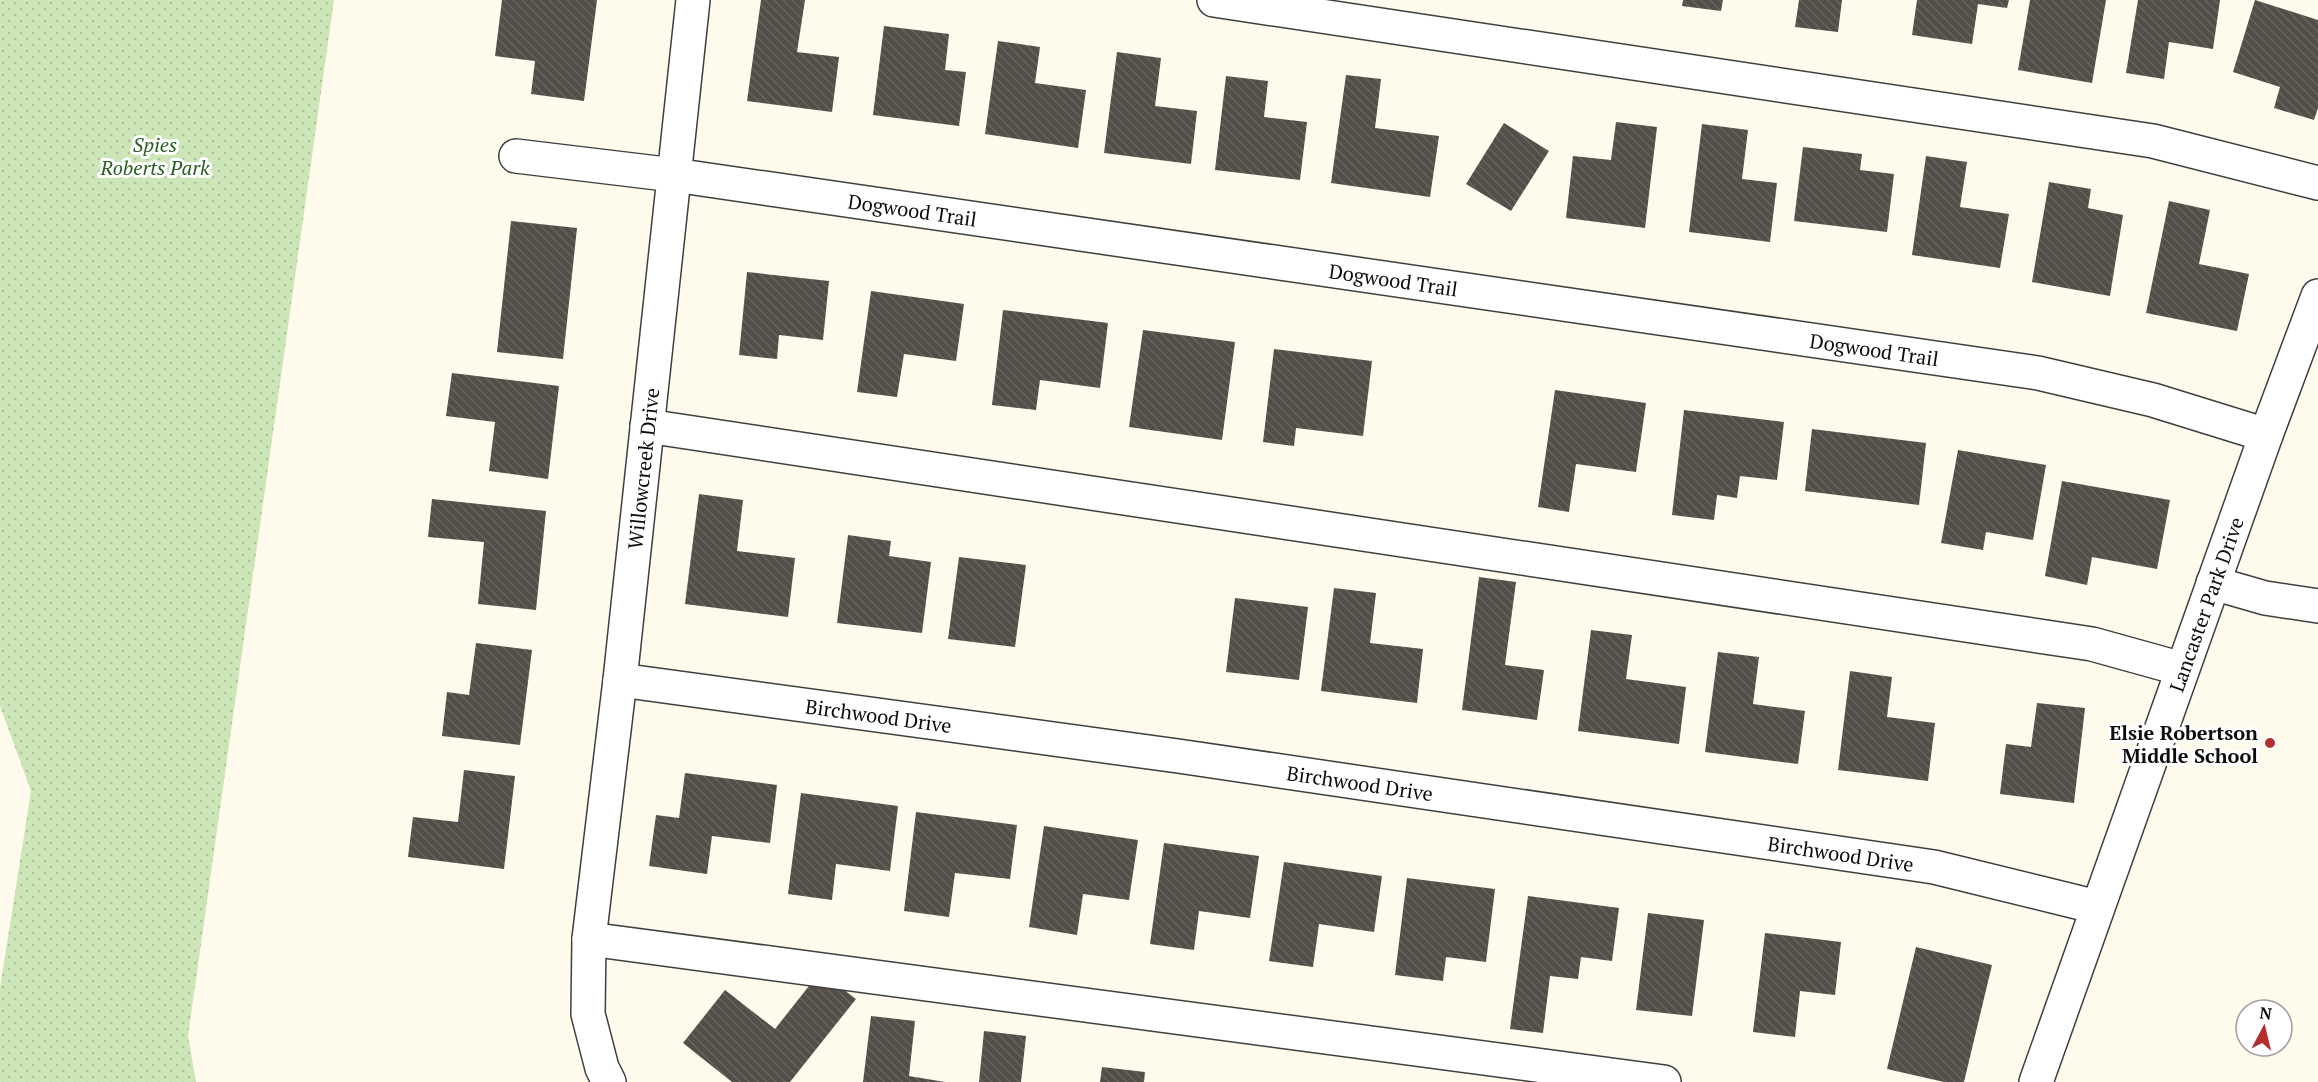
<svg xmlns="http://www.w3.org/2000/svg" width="2318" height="1082" viewBox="0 0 2318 1082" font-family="'PT Serif',serif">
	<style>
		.grass { fill: url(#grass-dots) }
		.building { fill: url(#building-back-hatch) }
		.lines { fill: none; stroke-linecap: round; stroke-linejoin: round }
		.minor-casing { stroke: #3f3f3f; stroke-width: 36 }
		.minor { stroke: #fff; stroke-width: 33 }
		.poi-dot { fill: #b32f2d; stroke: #fff; stroke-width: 2 }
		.labels { text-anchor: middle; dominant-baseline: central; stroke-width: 6; stroke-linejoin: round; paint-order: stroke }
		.park-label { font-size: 20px; font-style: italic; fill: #2a5f21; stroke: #fff }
		.street-label { font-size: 20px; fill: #0c0c0c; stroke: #fff }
		.poi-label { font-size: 20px; font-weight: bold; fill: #0c0c0c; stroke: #fff; text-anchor: end }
	</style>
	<defs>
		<pattern id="grass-dots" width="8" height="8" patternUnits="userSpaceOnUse" patternTransform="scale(1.5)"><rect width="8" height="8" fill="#cde6b8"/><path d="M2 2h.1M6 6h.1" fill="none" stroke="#afc49d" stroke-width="1.8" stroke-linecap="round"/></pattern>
		<pattern id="building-back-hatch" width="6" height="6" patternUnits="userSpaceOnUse" patternTransform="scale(1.5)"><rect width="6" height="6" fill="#544e49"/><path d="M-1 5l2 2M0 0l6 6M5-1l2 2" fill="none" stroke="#68635f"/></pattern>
	</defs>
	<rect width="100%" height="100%" fill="#fefbec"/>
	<polygon class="grass" points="0,0 334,0 188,1036 196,1082 0,1082 0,988 31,791 0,706"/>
	<g class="building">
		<polygon points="502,0 597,0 584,101 531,94 535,61 495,56"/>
		<polygon points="761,0 805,0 797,52 839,57 832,112 747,101"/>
		<polygon points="1683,0 1723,0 1721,11 1682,6"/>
		<polygon points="1799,0 1842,0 1838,32 1795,27"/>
		<polygon points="1917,0 2009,0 2007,8 1978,4 1972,44 1912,35"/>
		<polygon points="2030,0 2106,0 2092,83 2018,70"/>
		<polygon points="2138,0 2220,0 2213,49 2169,42 2164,79 2126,73"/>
		<polygon points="2255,0 2318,20 2318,108 2314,120 2274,108 2280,87 2233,72"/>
		<polygon points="884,26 949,34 945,70 966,72 959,126 873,115"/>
		<polygon points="998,41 1040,47 1035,83 1086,90 1078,148 985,134"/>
		<polygon points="1117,52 1161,58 1155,106 1197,111 1191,164 1104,153"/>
		<polygon points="1346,75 1381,79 1375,128 1439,136 1430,197 1331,183"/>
		<polygon points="1226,76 1268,81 1264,117 1307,122 1300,180 1215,170"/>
		<polygon points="1616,122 1657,127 1645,228 1566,218 1573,156 1611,160"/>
		<polygon points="1504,123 1549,151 1511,211 1466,184"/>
		<polygon points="1702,124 1748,130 1742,179 1777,183 1770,242 1689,232"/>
		<polygon points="1803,147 1862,154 1860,170 1894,174 1887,232 1794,221"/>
		<polygon points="1926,156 1967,162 1960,207 2009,214 2000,268 1912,255"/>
		<polygon points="2049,182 2091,189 2088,208 2123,215 2110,296 2032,282"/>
		<polygon points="2169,201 2210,210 2199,264 2249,274 2237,331 2146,313"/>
		<polygon points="511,221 577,228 563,359 497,352"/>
		<polygon points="747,272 829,281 823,340 779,335 777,359 739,355"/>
		<polygon points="871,291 964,304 956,361 904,354 897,397 857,392"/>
		<polygon points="1003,310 1108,323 1100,388 1040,380 1036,410 992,405"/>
		<polygon points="1143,330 1235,342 1222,440 1129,427"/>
		<polygon points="1274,349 1372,361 1363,436 1296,428 1294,446 1263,442"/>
		<polygon points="452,373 559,386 548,479 489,471 495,422 446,416"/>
		<polygon points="1555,390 1646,403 1636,472 1576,464 1569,512 1538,507"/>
		<polygon points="1684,410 1784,422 1777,480 1740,476 1737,498 1717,495 1714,520 1672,515"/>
		<polygon points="1812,429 1926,443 1919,505 1805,491"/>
		<polygon points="1958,450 2046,465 2033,540 1986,532 1983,550 1941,543"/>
		<polygon points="2062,481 2170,500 2157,569 2092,557 2087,585 2045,576"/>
		<polygon points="699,494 743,500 737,551 795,558 788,617 685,604"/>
		<polygon points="432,499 546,511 536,610 478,604 484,542 428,537"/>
		<polygon points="848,535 891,541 889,556 931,562 922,633 837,623"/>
		<polygon points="959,557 1026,565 1015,647 948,639"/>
		<polygon points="1479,577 1516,582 1505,665 1544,670 1537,720 1462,710"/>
		<polygon points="1334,588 1376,593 1370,643 1423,649 1417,703 1321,691"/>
		<polygon points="1235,598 1308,607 1299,680 1226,672"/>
		<polygon points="1591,630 1632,635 1626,679 1686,687 1679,744 1578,731"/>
		<polygon points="476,643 532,650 520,745 442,736 447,692 469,695"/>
		<polygon points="1718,652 1759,657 1753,704 1805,711 1798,764 1705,752"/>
		<polygon points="1850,671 1892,677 1887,717 1935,723 1928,781 1838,770"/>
		<polygon points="2037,703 2085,708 2074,803 2000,794 2006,744 2031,747"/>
		<polygon points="464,770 515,776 504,869 408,857 413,817 458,822"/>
		<polygon points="685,773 777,785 770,843 712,836 707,874 649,866 656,815 679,818"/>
		<polygon points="801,793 898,806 890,871 836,864 832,900 788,894"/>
		<polygon points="916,812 1017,825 1010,879 955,873 949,917 904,911"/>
		<polygon points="1044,826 1138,840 1129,900 1083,894 1077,935 1029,927"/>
		<polygon points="1164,843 1259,856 1250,918 1199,911 1194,950 1150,944"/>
		<polygon points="1284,862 1382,876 1374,932 1319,924 1313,967 1269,961"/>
		<polygon points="1407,878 1495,889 1486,962 1446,957 1443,981 1395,975"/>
		<polygon points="1528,896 1619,908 1612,961 1581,957 1578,979 1550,976 1543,1033 1510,1029"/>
		<polygon points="1648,913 1704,920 1692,1016 1636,1010"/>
		<polygon points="1765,933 1841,942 1835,995 1800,991 1795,1037 1753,1032"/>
		<polygon points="1916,947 1992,965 1964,1082 1944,1082 1887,1069"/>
		<polygon points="820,972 856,999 790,1082 732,1082 683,1043 725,990 775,1029"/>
		<polygon points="871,1016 915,1021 909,1076 945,1082 863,1082"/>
		<polygon points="984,1031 1026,1036 1021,1082 979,1082"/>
		<polygon points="1102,1067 1145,1072 1144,1082 1100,1082"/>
	</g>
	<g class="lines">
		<defs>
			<g id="minor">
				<polyline points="1214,0 2153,141 2318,183"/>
				<path id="s1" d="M516 156 674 175 2038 373 2153 400 2266 435"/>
				<polyline points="647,426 2092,644 2182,669"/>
				<polyline points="2213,583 2265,598 2318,606"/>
				<path id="s2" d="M620 680 1178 756 1934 867 2097 907"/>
				<polyline points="589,939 1664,1082"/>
				<path id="s3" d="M609 1082 602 1068 588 1014 589 939 620 680 693 0"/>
				<path id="s4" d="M2036 1082 2266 435 2318 296"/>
			</g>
		</defs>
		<use href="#minor" class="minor-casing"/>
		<use href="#minor" class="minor"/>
	</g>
	<circle class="poi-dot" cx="2270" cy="743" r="6"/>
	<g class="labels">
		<g class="park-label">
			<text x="155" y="144">Spies<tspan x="155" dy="23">Roberts Park</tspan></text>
		</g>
		<g class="street-label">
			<text stroke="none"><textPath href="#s1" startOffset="400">Dogwood Trail</textPath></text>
			<text stroke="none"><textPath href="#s1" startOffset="886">Dogwood Trail</textPath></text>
			<text stroke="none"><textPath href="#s1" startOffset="1372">Dogwood Trail</textPath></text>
			<text stroke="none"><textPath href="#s3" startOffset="620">Willowcreek Drive</textPath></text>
			<text stroke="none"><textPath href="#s4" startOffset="507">Lancaster Park Drive</textPath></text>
			<text stroke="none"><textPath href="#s2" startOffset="261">Birchwood Drive</textPath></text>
			<text stroke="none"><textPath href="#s2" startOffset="747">Birchwood Drive</textPath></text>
			<text stroke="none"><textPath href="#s2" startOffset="1233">Birchwood Drive</textPath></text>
		</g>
		<g class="poi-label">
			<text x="2258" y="732">Elsie Robertson<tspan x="2258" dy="23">Middle School</tspan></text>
		</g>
	</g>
	<g transform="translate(2264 1028) rotate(7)"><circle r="28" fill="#ffffff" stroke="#9e9e9e" stroke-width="1.5"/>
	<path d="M0-4.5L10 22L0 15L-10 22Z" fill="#b32f2d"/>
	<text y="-9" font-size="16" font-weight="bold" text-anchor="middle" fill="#0c0c0c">N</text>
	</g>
</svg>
